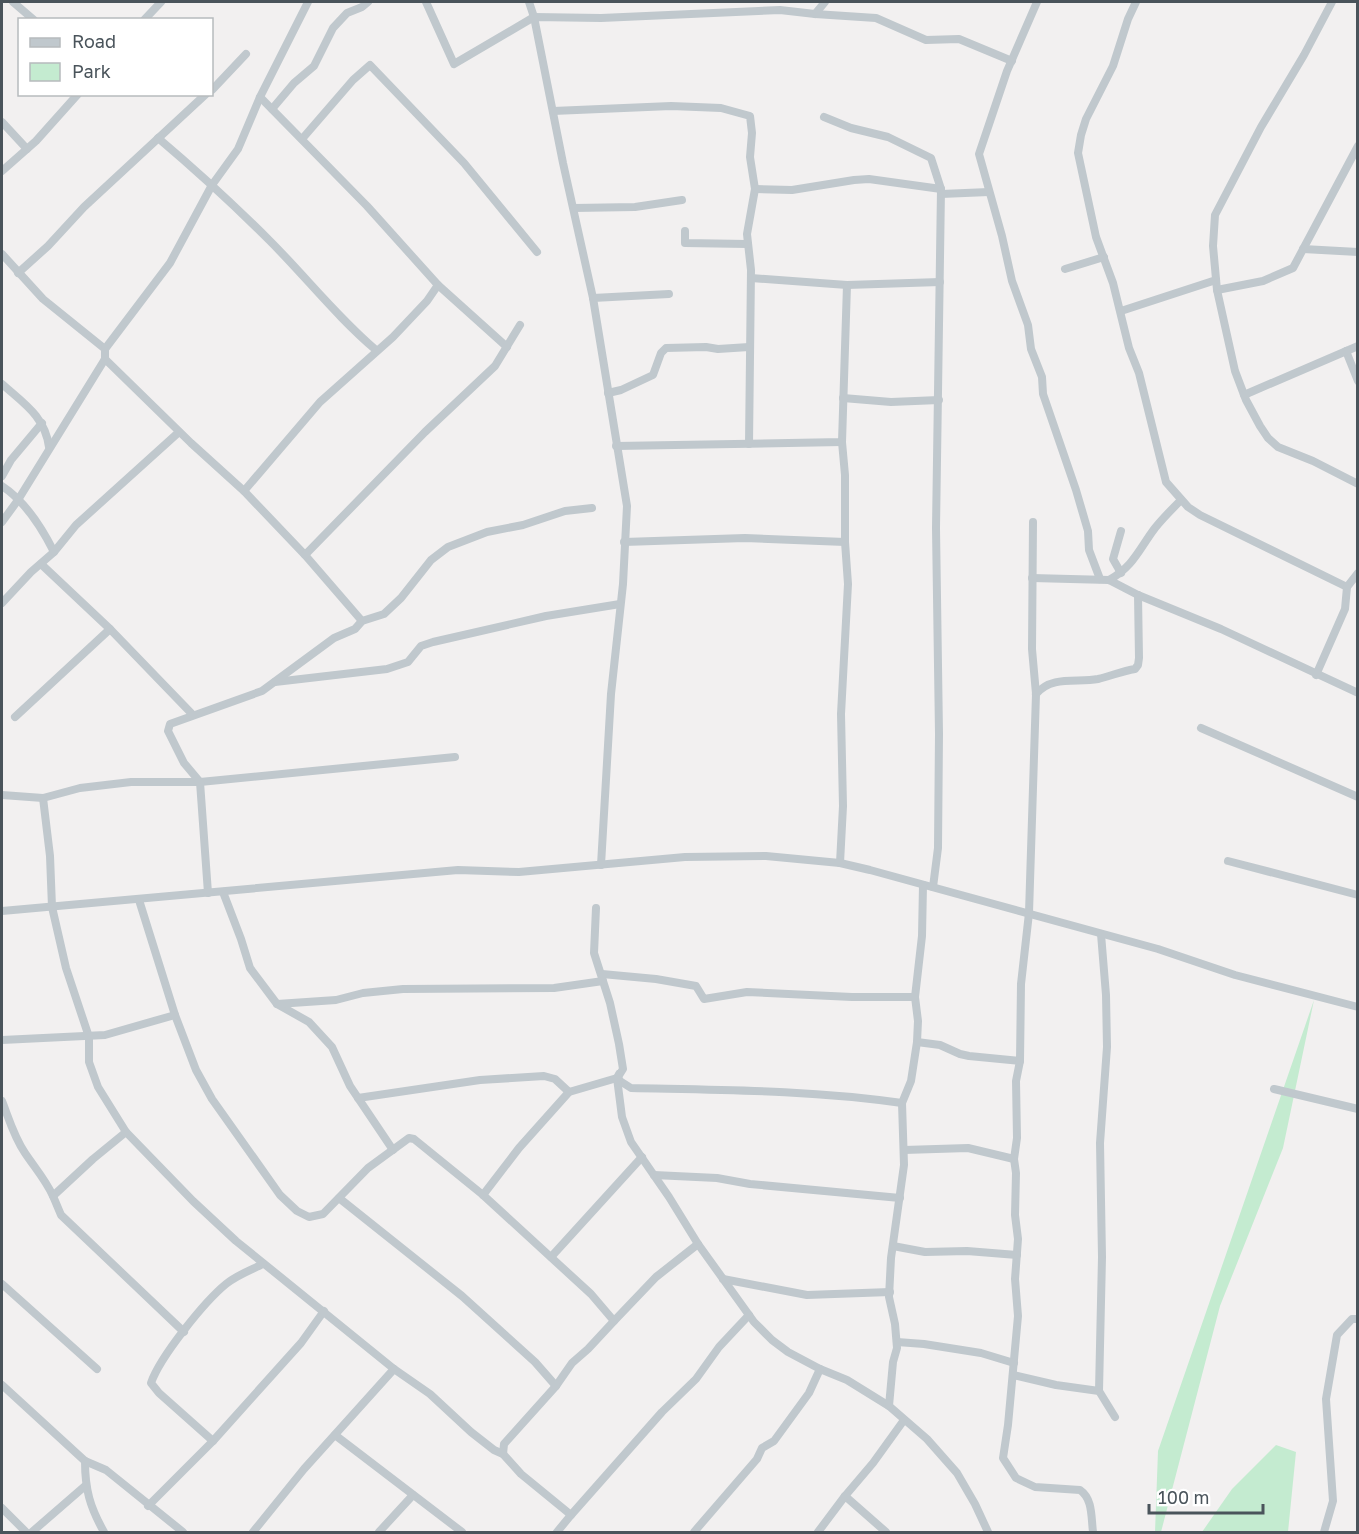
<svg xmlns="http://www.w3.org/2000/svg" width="1359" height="1534" viewBox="0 0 1359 1534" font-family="'Golos Text',sans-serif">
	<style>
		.green { fill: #c4ebd0 }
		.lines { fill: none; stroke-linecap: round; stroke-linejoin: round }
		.street { stroke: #c0c8cd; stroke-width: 8 }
	</style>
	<rect width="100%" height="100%" fill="#f2f0f0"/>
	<g class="green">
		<polygon points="1314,1000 1283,1148 1220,1306 1161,1532 1155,1532 1158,1451"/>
		<polygon points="1276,1445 1296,1452 1288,1532 1202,1532 1232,1489"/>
	</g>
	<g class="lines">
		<g class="street">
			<polyline points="13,2 34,20"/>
			<polyline points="426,2 454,64 534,17 601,18 780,10 815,14 876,18 926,40 959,39 1012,61"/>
			<polyline points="529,2 534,17 563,163 593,298 627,506 623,584 611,694 601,865"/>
			<polyline points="1037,2 1007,71 979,154 1002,236 1012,281 1028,325 1031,349 1042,377 1043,394 1076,490 1088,531 1089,550 1100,579"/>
			<polyline points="1136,2 1128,19 1113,66 1086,119 1081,135 1078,153 1096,237 1113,283 1129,348 1139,373 1166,482 1188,507 1200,515 1347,587"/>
			<polyline points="1332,2 1304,55 1261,127 1215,215 1213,246 1217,290 1235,371 1246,400 1260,426 1268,438 1278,447 1313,461 1358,484"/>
			<polyline points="815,14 825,2"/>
			<polyline points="144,20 161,2"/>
			<polyline points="212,90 246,54"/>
			<polyline points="272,109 294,83 314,66 333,28 347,13 362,7 368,2"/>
			<polyline points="553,111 671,106 721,108 750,116 752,133 750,157 755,189 747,234 751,270 749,444"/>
			<polyline points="824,117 851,128 888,137 931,158 941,189 936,528 939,734 938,848 933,887"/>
			<polyline points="2,122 27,149"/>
			<path d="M158 138C197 171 234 205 270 241 306 277 337 317 376 350"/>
			<polyline points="302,139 353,80 370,65 464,163 537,252"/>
			<polyline points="2,171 36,141 78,94"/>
			<polyline points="755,189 792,190 854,180 869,179 941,189"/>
			<polyline points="941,194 989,192"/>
			<polyline points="574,208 635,207 682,200"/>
			<polyline points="685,231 685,243 747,244"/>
			<polyline points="1303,249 1358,252"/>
			<polyline points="2,254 43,299 105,349"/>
			<polyline points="1065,269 1104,257"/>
			<polyline points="18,273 48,246 84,207 206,94"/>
			<polyline points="751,278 847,285 940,282"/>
			<polyline points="438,285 507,347"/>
			<polyline points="1217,290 1263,281 1293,268 1358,146"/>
			<polyline points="593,298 669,294"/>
			<polyline points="1121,311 1216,280"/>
			<polyline points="1346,351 1358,381"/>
			<polyline points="105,359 191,443 244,491 305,555 362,621"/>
			<path d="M2 384C23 403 45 416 49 447"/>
			<polyline points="608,393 621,390 653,375 661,353 666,348 706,347 718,349 749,347"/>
			<polyline points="1244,395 1358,346"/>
			<polyline points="843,398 891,402 939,400"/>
			<polyline points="616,446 842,442 847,285"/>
			<polyline points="2,476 11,460 42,423"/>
			<path d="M2 486C25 501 42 528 54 552L31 572 2 603"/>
			<polyline points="244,491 320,402 393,337 427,301 438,285 367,206 260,97"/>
			<polyline points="2,522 18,500 105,359 105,349 170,263 212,185 238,149 260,97 308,2"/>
			<polyline points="624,542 745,538 845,542"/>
			<polyline points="54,552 76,525 179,432"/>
			<polyline points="305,555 425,432 495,366 520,325"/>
			<polyline points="41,564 110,629 193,715"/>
			<polyline points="1121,573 1113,559 1121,531"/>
			<polyline points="1032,578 1109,580 1138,595 1221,629 1358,693"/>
			<path d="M1109 580C1134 566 1139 549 1155 528 1163 518 1172 509 1181 500"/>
			<polyline points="1316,675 1345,609 1347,587 1358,573"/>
			<polyline points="275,682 387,669 408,662 421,646 433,642 546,616 620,604"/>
			<path d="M1036 694C1052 675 1077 683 1098 679 1111 676 1122 671 1135 669L1138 665 1139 658 1138 595"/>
			<polyline points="15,717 110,629"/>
			<polyline points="1201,728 1358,797"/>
			<polyline points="2,795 43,798 80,788 131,782 200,782 455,757"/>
			<polyline points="43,798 50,856 52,907 66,968 89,1037 89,1062 98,1087 126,1132 193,1201 236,1241 394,1369 430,1394 471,1432 494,1450 503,1454 521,1474 565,1510 571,1515 662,1412 696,1379 719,1347 749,1315"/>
			<polyline points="1228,861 1358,895"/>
			<polyline points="840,863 843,806 841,714 848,584 845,542 845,475 842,442"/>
			<polyline points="223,892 241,939 250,968 277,1004 309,1022 332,1047 350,1086 393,1150"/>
			<polyline points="208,893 200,782 184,763 168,731 170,724 262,691 334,638 355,629 362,621 384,614 401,598 431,560 448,547 487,532 523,525 565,511 592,508"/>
			<polyline points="139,900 175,1015 196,1070 212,1099 280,1195 297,1211 309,1217 323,1214 368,1168 409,1138 414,1139 483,1195 591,1294 614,1321 588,1349 572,1363 556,1386 504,1444 503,1454"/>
			<path d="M596 908 594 953 610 1003 619 1044 623 1069 618 1077 620 1081 631 1088C722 1090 812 1090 902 1103"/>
			<polyline points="2,911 458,870 519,872 685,857 766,856 840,863 870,870 1158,949 1235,975 1358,1007"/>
			<polyline points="602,974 656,979 696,986 704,999 747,992 852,997 915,997"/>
			<polyline points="277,1004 336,1000 363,993 403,989 554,988 603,981"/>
			<polyline points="2,1040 105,1035 175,1015"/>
			<polyline points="917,1042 940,1045 960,1054 969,1056 1020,1061 1021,984 1029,913 1036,694 1032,649 1033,522"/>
			<path d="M1020 1061 1016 1081 1017 1138 1014 1159 1016 1173 1015 1215 1018 1239 1015 1279 1018 1316 1008 1425 1003 1458 1016 1478 1035 1487 1080 1490C1093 1499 1091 1517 1093 1532"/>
			<polyline points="617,1078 622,1117 631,1142 669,1197 698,1244 754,1322 772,1340 788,1352 820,1369 847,1380 889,1406 927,1439 957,1473 975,1504 988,1532"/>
			<polyline points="1274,1089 1358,1109"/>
			<polyline points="358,1098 480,1080 544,1076 555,1079 569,1092"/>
			<path d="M2 1101C9 1119 14 1137 25 1153 35 1168 45 1179 53 1196L93 1159 126 1132"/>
			<polyline points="904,1150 968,1148 1014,1159"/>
			<polyline points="654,1175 717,1178 750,1184 900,1198"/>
			<polyline points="483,1195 519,1148 569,1092 617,1078 619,1074"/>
			<polyline points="53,1196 61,1215 184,1332"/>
			<polyline points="339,1198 462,1296 535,1362 556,1386"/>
			<polyline points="893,1246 925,1252 967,1251 1017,1255"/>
			<polyline points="551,1257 642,1157"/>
			<polyline points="723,1279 807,1295 890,1292"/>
			<polyline points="2,1284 97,1369"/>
			<polyline points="614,1321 656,1277 698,1244"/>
			<polyline points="897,1342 924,1344 981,1353 1014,1363"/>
			<polyline points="1013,1375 1056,1385 1099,1391 1115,1417"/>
			<polyline points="2,1385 85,1461 106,1470 183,1532"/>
			<polyline points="1099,1391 1102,1257 1100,1143 1107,1047 1106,995 1101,934"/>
			<polyline points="889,1406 893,1362 897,1348 895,1324 889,1297 891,1258 904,1165 902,1103 911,1081 917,1042 918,1021 915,997 922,936 923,885"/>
			<polyline points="335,1435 462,1532"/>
			<path d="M213 1441 159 1393 151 1383C160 1357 204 1302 226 1284 237 1275 251 1270 263 1264"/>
			<path d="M85 1461C85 1490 90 1507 104 1532"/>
			<polyline points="845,1496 886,1532"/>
			<polyline points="148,1506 213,1441 301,1343 324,1311"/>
			<polyline points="2,1508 26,1532"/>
			<polyline points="32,1532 85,1486"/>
			<polyline points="253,1532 304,1469 394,1369"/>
			<polyline points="379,1532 413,1495"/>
			<polyline points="557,1532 571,1515"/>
			<polyline points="694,1532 757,1459 762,1448 774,1441 809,1393 820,1369"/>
			<polyline points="818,1532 845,1496 873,1463 904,1420"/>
			<polyline points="1324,1532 1333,1501 1326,1399 1337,1335 1352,1319 1358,1319"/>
		</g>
	</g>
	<rect width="1359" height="1534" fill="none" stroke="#4a545b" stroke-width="6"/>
	<rect x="18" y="18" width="195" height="78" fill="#ffffff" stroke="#b7bbbd" stroke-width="1.5"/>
	<rect x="30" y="38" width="30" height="9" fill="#c0c8cd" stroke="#b7bbbd" stroke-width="1.5"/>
	<text x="72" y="48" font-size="18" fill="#4a545b">Road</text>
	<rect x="30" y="63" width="30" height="18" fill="#c4ebd0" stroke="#b7bbbd" stroke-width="1.5"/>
	<text x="72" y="78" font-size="18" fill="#4a545b">Park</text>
	<path d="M1149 1504v9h114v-9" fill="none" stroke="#4a545b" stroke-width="3"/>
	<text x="1158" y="1504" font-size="18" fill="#4a545b" stroke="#ffffff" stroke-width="4.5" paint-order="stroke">100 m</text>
</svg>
